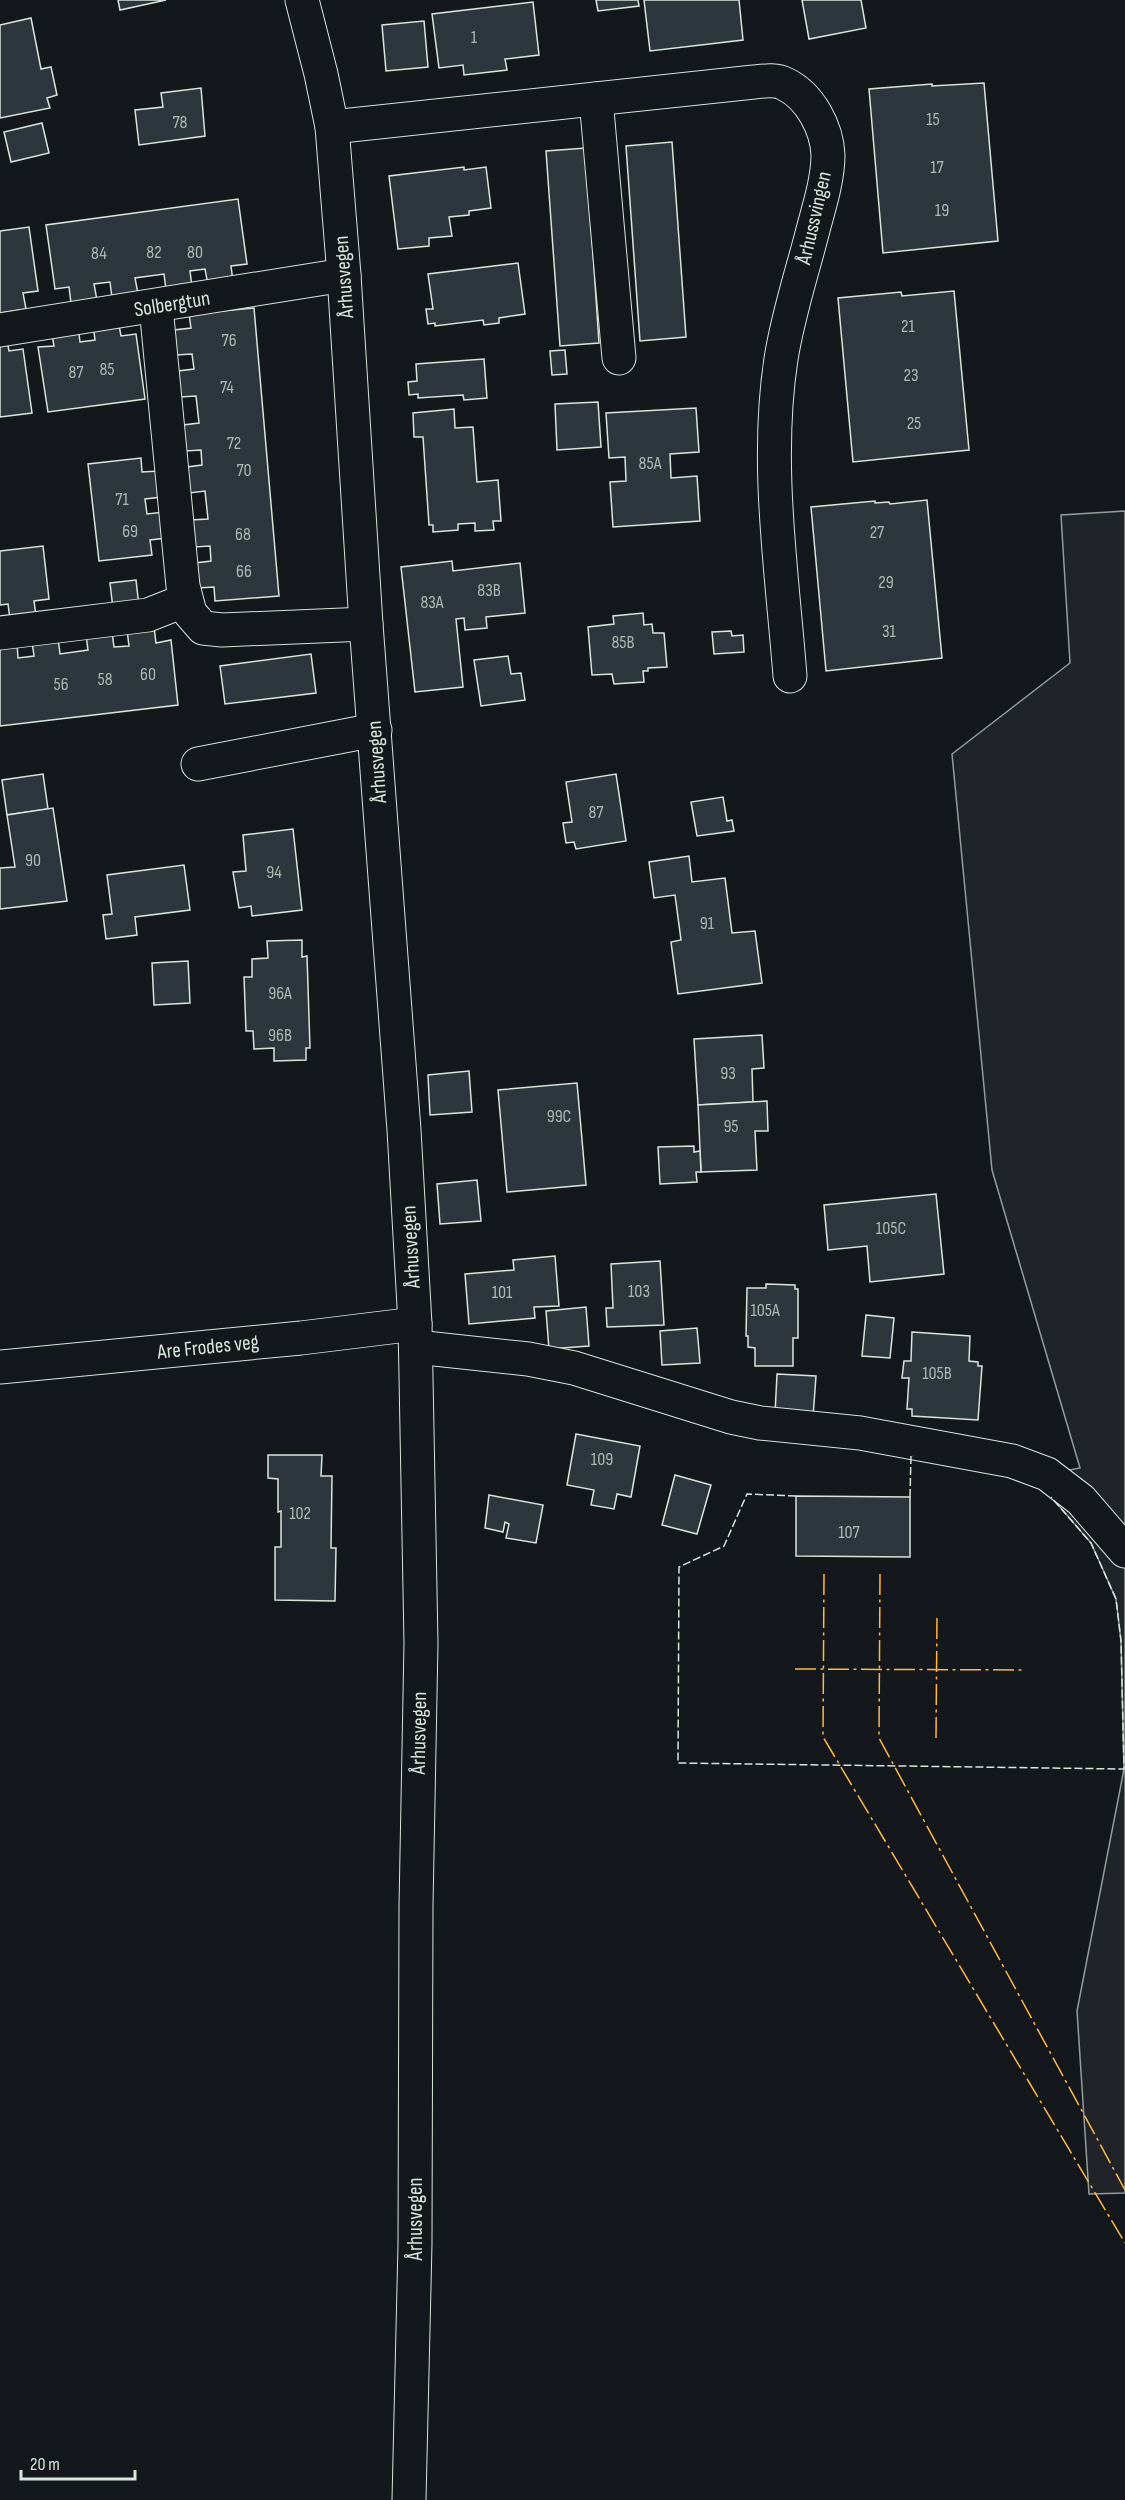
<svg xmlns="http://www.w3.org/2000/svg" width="1125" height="2500" viewBox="0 0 1125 2500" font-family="'Sofia Sans Condensed',sans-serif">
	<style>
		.green { fill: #202428; stroke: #939e99; stroke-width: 1.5 }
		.building { fill: #2c363c; stroke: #d8e6dc; stroke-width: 1.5 }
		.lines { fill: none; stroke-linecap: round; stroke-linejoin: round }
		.minor-casing { stroke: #d8e6dc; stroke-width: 35 }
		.minor { stroke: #14181c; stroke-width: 33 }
		.fence { stroke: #d8e6dc; stroke-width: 1.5; stroke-dasharray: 8 3; stroke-linecap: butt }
		.power { stroke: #ffb74d; stroke-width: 1.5; stroke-dasharray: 21 4.5 3 4.5; stroke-linecap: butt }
		.labels { text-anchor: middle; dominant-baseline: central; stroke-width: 4.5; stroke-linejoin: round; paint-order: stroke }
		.number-label { font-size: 18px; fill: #adbab4 }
		.street-label { font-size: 21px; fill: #d8e6dc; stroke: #14181c }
	</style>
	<rect width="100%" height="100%" fill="#14181c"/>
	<polygon class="green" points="1125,511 1125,2193 1089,2194 1077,2011 1124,1769 1121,1641 1116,1599 1091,1543 1047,1492 1029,1478 1080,1468 992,1170 952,754 1070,663 1061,515"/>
	<g class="building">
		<polygon points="118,0 166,0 120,10"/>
		<polygon points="596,0 638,0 639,6 598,11"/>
		<polygon points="644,0 739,0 743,40 650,51"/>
		<polygon points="802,0 861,0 866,28 809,39"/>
		<polygon points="533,2 539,55 505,59 507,70 464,75 463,65 439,68 432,14"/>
		<polygon points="31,18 41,69 51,67 57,95 47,98 50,108 0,118 0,25"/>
		<polygon points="424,21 428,67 386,71 382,25"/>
		<polygon points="984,83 998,241 883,253 869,89 932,84 932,86"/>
		<polygon points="201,88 205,136 139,145 135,110 163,107 161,93"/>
		<polygon points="42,123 49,153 11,162 4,132"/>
		<polygon points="672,142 686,337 640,341 626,146"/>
		<polygon points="586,148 599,343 560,346 546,151"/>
		<polygon points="464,167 464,170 486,167 491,208 469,211 469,215 449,217 452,236 429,238 429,246 398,249 389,176"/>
		<polygon points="238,199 247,264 231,266 233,282 208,285 205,269 190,271 192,287 166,290 164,274 135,278 138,294 112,298 110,282 94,284 97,300 71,303 69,287 55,289 46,225"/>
		<polygon points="29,227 38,291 23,293 26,309 0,313 0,231"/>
		<polygon points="518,263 525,314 499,318 499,323 484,325 483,320 435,326 435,323 428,324 426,309 433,309 428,274"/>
		<polygon points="954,291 969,450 853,462 838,298 901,292 902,296"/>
		<polygon points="254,308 279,596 215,601 214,587 198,588 195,563 211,561 210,546 194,547 191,520 208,519 205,491 189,493 187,467 202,465 201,450 185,451 183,425 199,423 196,396 180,397 178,371 194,369 192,354 176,355 174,330 191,328 189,314"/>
		<polygon points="118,320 121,336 136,334 145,399 48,412 38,347 54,346 51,329 78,325 80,342 95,340 93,324"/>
		<polygon points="6,335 9,351 23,349 32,413 0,417 0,336"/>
		<polygon points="565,350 567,374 552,375 550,351"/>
		<polygon points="484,359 487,398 464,400 463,395 418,398 418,394 409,395 408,382 417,381 416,364"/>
		<polygon points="598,402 601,447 557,450 555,404"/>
		<polygon points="696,408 699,452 670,454 671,478 697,476 700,521 613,527 610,482 626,481 625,457 609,458 606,413"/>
		<polygon points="454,409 455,428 473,427 477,482 498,480 501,521 493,521 494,530 475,531 475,523 458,524 458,530 433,532 433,525 429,525 423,437 414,437 413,413"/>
		<polygon points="141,458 142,472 159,471 162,497 145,499 147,514 164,512 167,538 150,540 152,555 99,561 88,464"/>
		<polygon points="927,500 942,658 826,671 811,507 875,501 875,503 889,502 890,504"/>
		<polygon points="43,546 49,599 34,601 36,616 10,619 8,604 0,605 0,551"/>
		<polygon points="452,561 453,571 520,563 525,613 486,617 487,628 465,630 464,618 456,619 463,687 415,692 401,567"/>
		<polygon points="136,580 139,606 113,609 110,583"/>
		<polygon points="643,613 644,625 652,624 653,633 664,633 667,667 648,668 648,671 643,671 644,682 614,684 612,674 592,675 588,627 614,624 613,616"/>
		<polygon points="154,627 156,643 171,640 178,705 0,726 0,645 17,643 18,658 34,656 32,641 58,638 60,654 88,650 86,635 112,632 114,647 129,646 127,630"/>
		<polygon points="731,631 732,636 743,635 744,652 714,654 712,632"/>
		<polygon points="311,654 316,693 225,704 220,666"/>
		<polygon points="508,656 511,674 521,673 525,700 481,706 474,660"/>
		<polygon points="43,774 48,809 7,815 2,780"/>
		<polygon points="616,774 626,841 576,849 574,842 566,843 563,823 572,822 566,782"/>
		<polygon points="723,797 727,821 732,820 734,831 697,836 691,802"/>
		<polygon points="53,808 67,901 0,909 0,868 15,867 7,815"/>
		<polygon points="293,829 302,910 252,916 251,906 239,908 233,872 246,871 243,835"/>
		<polygon points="689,856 692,882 725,878 732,933 755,931 762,983 678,994 671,942 681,940 675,895 654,898 649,862"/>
		<polygon points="184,865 190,910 135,917 137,935 106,939 103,915 112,914 107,875"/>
		<polygon points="302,940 302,957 307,956 310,1048 306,1048 306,1060 274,1061 274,1048 254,1049 253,1031 246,1031 244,977 252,977 252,959 268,958 267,941"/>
		<polygon points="188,961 190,1003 154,1005 152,963"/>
		<polygon points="762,1035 764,1068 752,1069 753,1102 698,1105 694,1039"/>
		<polygon points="469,1071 472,1112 430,1115 428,1075"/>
		<polygon points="577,1083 586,1185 507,1192 498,1090"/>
		<polygon points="767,1101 768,1131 755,1131 757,1170 701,1172 698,1105"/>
		<polygon points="694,1146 694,1152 700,1151 701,1172 696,1172 697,1182 660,1184 658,1147"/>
		<polygon points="477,1180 481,1221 440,1224 437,1184"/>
		<polygon points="936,1194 944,1274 870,1282 867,1246 828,1250 824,1205"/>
		<polygon points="555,1256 559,1306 534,1307 535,1318 469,1324 465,1274 514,1270 513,1260"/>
		<polygon points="660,1261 664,1325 607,1327 606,1308 613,1308 611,1264"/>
		<polygon points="766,1284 795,1285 795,1289 798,1289 798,1338 793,1338 793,1366 755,1366 755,1348 748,1347 748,1336 746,1336 747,1288 766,1288"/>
		<polygon points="586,1307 589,1346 549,1349 546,1311"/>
		<polygon points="866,1315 894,1318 890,1358 862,1356"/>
		<polygon points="697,1328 700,1363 662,1365 660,1331"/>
		<polygon points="912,1332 970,1336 969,1361 978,1362 978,1366 982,1366 978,1420 912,1416 912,1409 907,1409 909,1378 902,1378 904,1361 911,1361"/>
		<polygon points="777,1374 816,1376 813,1417 775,1414"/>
		<polygon points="576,1434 640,1446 631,1497 617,1494 614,1509 591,1505 594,1490 567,1485"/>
		<polygon points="268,1455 322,1455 321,1476 332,1476 331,1548 336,1548 335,1601 275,1600 275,1547 281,1547 281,1511 278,1512 278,1479 268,1478"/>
		<polygon points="675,1475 711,1485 697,1534 662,1525"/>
		<polygon points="489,1495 543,1505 536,1543 506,1538 509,1524 505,1522 503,1532 485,1528"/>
		<polygon points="796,1496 910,1497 910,1557 796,1556"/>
	</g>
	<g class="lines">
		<defs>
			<g id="minor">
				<polyline points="302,0 321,74 332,127 344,275 366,624 404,1130 415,1324 421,1643 416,1906 415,2244 409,2500"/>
				<polyline points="596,99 619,358"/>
				<path d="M332 127 754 82C764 81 776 79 785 84 810 96 827 128 828 155 828 178 820 204 814 226 803 270 788 314 781 359 765 463 782 572 790 676"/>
				<polyline points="156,307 183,586 190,613 203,628 222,630 366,624"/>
				<polyline points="0,330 344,275"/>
				<polyline points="0,633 148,615 186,600"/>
				<polyline points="198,764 375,730"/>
				<polyline points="416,1347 528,1359 574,1368 731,1417 760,1423 860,1433 1012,1461 1047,1474 1081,1500 1125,1551"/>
				<polyline points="0,1367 301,1338 415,1324"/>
			</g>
		</defs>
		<use href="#minor" class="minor-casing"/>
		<use href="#minor" class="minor"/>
		<g class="fence">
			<polyline points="796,1496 747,1494 724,1546 679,1567 678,1763 1124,1769 1121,1641 1116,1599 1091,1543 1051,1497"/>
			<polyline points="910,1497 911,1455 913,1456"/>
		</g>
		<g class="power">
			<polyline points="824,1574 823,1737 1125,2243"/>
			<polyline points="880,1574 879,1738 1125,2190"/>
			<polyline points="795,1669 1025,1670"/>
			<polyline points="936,1738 937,1615"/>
		</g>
	</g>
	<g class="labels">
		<g class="number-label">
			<text x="474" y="37">1</text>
			<text x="933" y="119">15</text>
			<text x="180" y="122">78</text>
			<text x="937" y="167">17</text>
			<text x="942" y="210">19</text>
			<text x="154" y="252">82</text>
			<text x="195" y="252">80</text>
			<text x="99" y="253">84</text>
			<text x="908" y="326">21</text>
			<text x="229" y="340">76</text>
			<text x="107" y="369">85</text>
			<text x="76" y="372">87</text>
			<text x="911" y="375">23</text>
			<text x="227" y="387">74</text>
			<text x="914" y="423">25</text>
			<text x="234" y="443">72</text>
			<text x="650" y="463">85A</text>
			<text x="244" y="470">70</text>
			<text x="122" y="499">71</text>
			<text x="130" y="531">69</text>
			<text x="877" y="532">27</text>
			<text x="243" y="534">68</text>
			<text x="244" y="571">66</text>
			<text x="886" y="582">29</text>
			<text x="489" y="590">83B</text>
			<text x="432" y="602">83A</text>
			<text x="889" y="631">31</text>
			<text x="623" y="642">85B</text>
			<text x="148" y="674">60</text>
			<text x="105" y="679">58</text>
			<text x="61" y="684">56</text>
			<text x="596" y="812">87</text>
			<text x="33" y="860">90</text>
			<text x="274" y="872">94</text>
			<text x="707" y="923">91</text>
			<text x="280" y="993">96A</text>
			<text x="280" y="1035">96B</text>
			<text x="728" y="1073">93</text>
			<text x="559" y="1116">99C</text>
			<text x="731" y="1126">95</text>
			<text x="891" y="1228">105C</text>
			<text x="639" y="1291">103</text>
			<text x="502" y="1292">101</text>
			<text x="765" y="1310">105A</text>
			<text x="937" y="1373">105B</text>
			<text x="602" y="1459">109</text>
			<text x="300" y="1513">102</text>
			<text x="849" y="1532">107</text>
		</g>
		<g class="street-label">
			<text transform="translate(814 218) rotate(-77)">Århussvingen</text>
			<text transform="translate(344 277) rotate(-94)">Århusvegen</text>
			<text transform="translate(172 304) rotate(-9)">Solbergtun</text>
			<text transform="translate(377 762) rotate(-94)">Århusvegen</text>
			<text transform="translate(411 1247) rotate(-93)">Århusvegen</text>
			<text transform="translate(208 1347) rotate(-6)">Are Frodes veg</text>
			<text transform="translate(419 1733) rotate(-89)">Århusvegen</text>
			<text transform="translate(415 2219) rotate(-90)">Århusvegen</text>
		</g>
	</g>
	<path d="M21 2470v9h114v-9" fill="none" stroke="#d8e6dc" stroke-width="3"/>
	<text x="30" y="2470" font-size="18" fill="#d8e6dc" stroke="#14181c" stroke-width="4.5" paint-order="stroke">20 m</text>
</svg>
